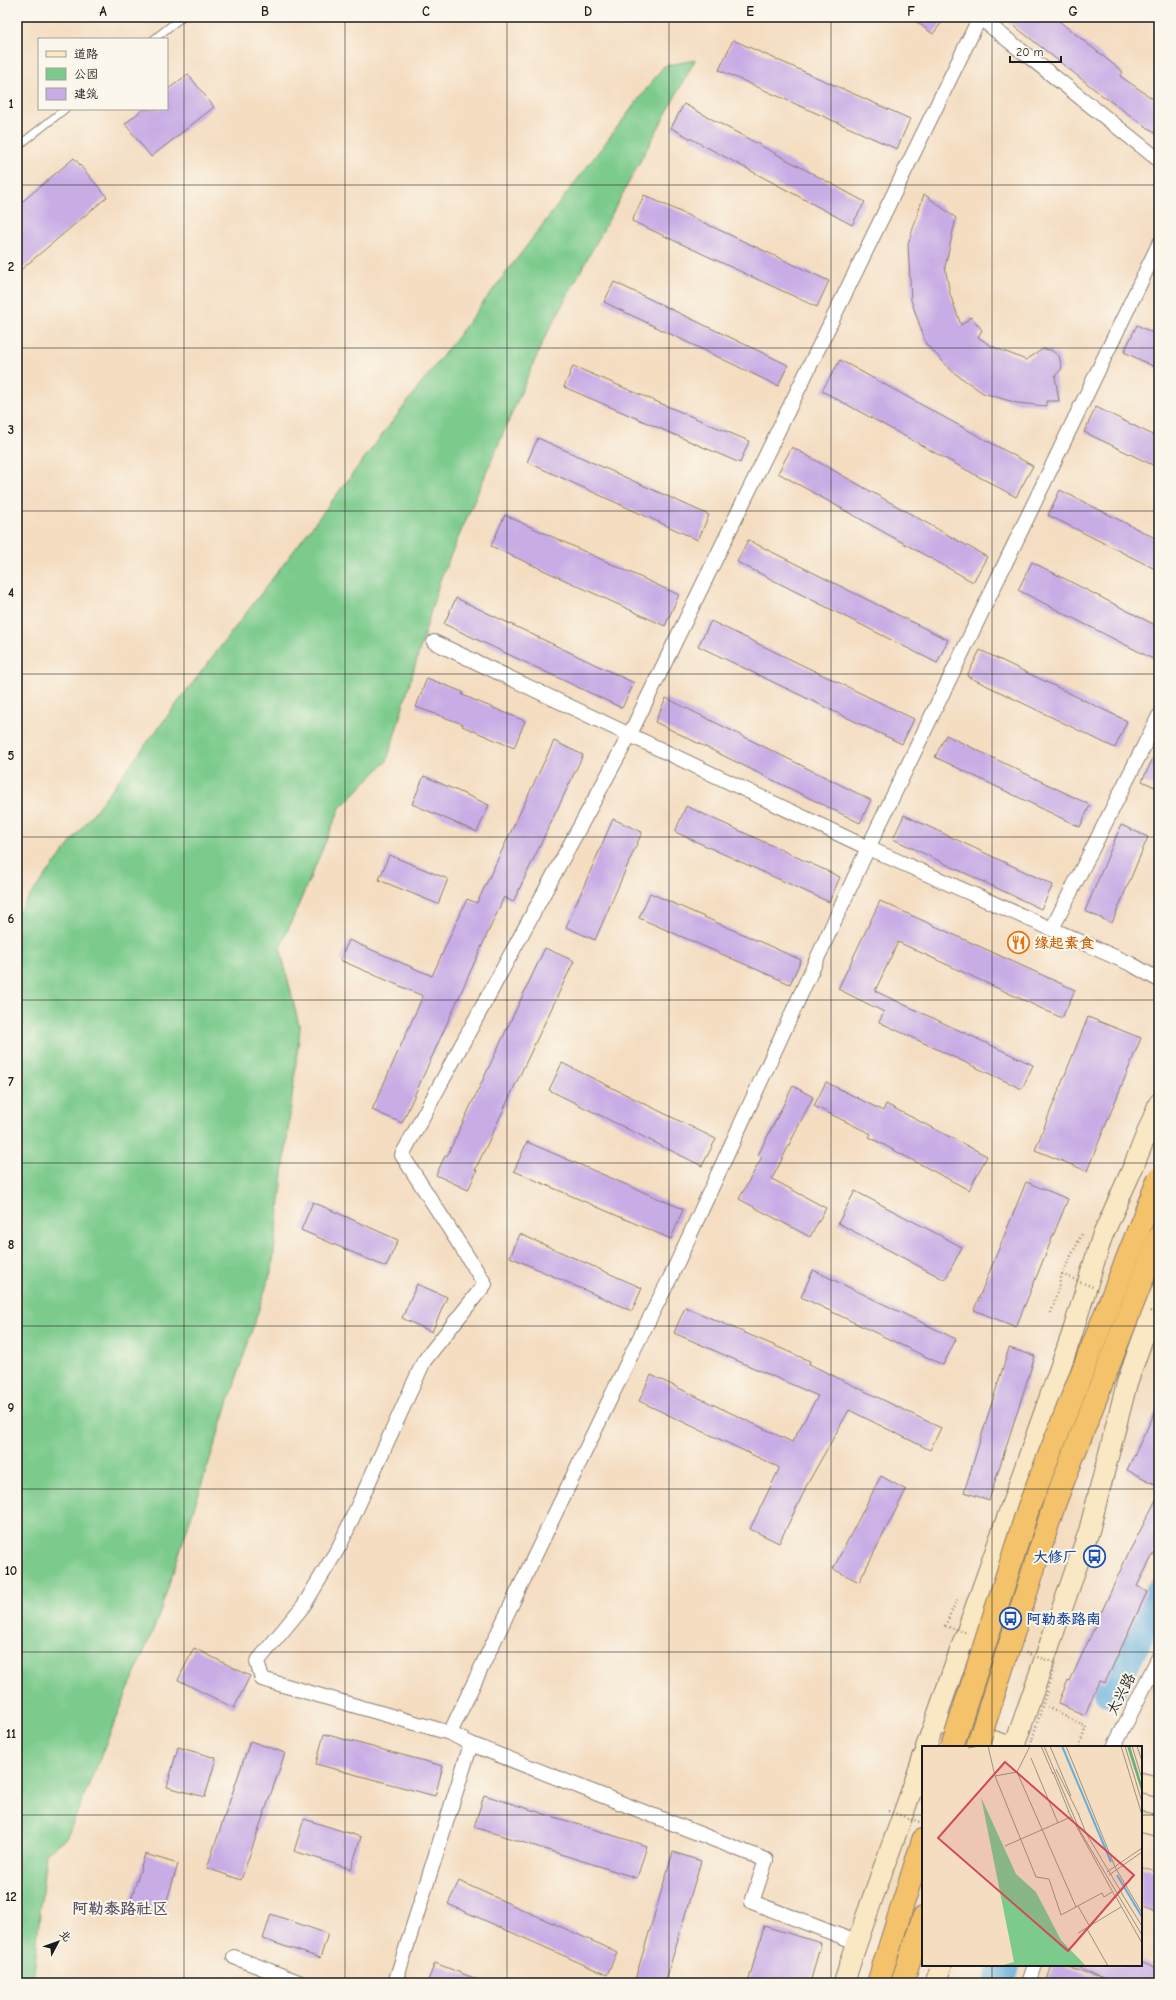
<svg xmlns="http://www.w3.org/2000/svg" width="1176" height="2000" viewBox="0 0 1176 2000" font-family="'Comic Neue','LXGW WenKai TC',sans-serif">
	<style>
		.green { fill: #7ccb8c; stroke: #4c7454 }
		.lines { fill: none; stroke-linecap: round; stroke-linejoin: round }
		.river { stroke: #63aedb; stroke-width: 31 }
		.building { fill: #c8ace5 }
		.service-casing { stroke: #887c6e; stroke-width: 9 }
		.minor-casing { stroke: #887c6e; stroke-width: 16 }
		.secondary-casing { stroke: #887c6e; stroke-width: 22 }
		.trunk-casing { stroke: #887c6e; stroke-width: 24 }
		.path { stroke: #887c6e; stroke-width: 2.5; stroke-dasharray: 1 3; stroke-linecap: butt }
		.service { stroke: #fff; stroke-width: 7 }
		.minor { stroke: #fff; stroke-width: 14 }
		.secondary { stroke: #fae7c3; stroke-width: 20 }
		.trunk { stroke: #f3c26a; stroke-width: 22 }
		.trunk-bridge-casing { stroke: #887c6e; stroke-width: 24; stroke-linecap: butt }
		.path-bridge { stroke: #887c6e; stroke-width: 2.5; stroke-dasharray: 1 3; stroke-linecap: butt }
		.trunk-bridge { stroke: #f3c26a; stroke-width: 22 }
		.grid { fill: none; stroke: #1c1c1c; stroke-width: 1; stroke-opacity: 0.55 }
		.labels { text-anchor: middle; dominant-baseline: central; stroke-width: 4; stroke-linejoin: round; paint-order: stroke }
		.food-label { font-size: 15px; font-weight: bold; fill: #c56008; stroke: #fbf7ec; text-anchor: start }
		.transit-label { font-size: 15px; font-weight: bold; fill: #164399; stroke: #fbf7ec; text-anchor: end }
		.street-label { font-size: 15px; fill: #1c1c1c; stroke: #fbf7ec }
		.neighbourhood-label { font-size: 16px; font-weight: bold; fill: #584e62; stroke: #fbf7ec }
		.inset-river { fill: none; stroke: #63aedb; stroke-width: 2 }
		.inset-road { fill: none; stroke: #9e907f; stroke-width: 1 }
		.view { fill: #d1495b; fill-opacity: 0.15; stroke: #d1495b; stroke-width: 2 }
		.inset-edge { fill: none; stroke: #1c1c1c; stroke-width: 2 }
		.neatline { fill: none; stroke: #1c1c1c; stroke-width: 1.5 }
		.grid-label { font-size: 13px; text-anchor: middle; font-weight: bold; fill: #1c1c1c }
	</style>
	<rect width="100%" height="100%" fill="#fbf7ec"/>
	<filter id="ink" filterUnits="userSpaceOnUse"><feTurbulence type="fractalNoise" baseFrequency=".025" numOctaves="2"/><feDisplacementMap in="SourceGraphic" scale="8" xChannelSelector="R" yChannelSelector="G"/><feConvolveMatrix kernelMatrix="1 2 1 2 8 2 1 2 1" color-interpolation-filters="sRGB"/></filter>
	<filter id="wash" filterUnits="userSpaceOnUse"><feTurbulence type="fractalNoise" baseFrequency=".012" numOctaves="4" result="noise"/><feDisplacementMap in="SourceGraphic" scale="16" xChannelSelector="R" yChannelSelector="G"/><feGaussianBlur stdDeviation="0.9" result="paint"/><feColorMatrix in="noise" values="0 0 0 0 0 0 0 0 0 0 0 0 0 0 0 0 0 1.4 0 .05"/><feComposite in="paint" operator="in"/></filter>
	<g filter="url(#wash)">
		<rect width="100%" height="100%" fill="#f4ddc1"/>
		<polygon class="green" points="695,60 544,339 440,580 387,761 340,808 280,948 300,1029 272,1269 158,1618 67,1837 46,1853 33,1983 17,1983 17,913 664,66"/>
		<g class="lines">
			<g class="river">
				<polyline points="1110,1692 1159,1594"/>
				<polyline points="999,1983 1005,1965"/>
			</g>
		</g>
		<g id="blocks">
			<g class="building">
				<polygon points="910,17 946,17 933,34"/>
				<polygon points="1003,17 1054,17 1123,72 1120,76 1159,103 1159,136 1103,96"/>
				<polygon points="733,40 910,119 897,149 719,70"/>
				<polygon points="188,74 214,107 151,157 125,124 143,109 167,109 167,90"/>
				<polygon points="684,104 865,202 852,225 671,128"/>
				<polygon points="74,158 107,197 17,273 17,206"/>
				<polygon points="924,194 956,218 945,267 950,294 961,325 971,317 982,330 978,337 991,346 1026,360 1043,349 1051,350 1059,356 1062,368 1055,376 1059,401 1046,401 1046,406 1017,403 983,393 953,372 926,344 911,300 908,244"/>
				<polygon points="644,195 829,281 817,307 632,221"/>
				<polygon points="614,282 788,365 778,386 604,302"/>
				<polygon points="1137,325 1159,336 1159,369 1124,352"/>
				<polygon points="840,360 1033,466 1016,497 822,391"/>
				<polygon points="573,366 749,441 740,463 564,387"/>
				<polygon points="1096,407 1159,438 1159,468 1084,432"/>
				<polygon points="538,438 709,515 698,540 527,462"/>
				<polygon points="792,447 987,557 973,582 778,473"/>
				<polygon points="1060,490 1159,540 1159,571 1048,515"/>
				<polygon points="505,515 679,595 665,626 491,546"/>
				<polygon points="748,540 948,640 937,663 737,562"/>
				<polygon points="1032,562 1159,627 1159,662 1018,590"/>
				<polygon points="456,598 634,683 622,708 444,624"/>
				<polygon points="711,621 914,719 902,744 698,646"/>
				<polygon points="980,650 1127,721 1115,748 967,676"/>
				<polygon points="427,678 463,692 462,695 525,721 514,748 462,726 463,724 416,707"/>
				<polygon points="666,698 871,800 860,823 655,722"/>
				<polygon points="946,735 1090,805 1080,827 935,757"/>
				<polygon points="554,741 583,755 513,902 504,897 402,1123 372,1110 423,996 340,960 349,940 432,976 467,899 477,903"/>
				<polygon points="1159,746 1159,789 1142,781"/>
				<polygon points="424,776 489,805 477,832 412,804"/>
				<polygon points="686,806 840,877 829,902 675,832"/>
				<polygon points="904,815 1053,885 1041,909 893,839"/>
				<polygon points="613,819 642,832 595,940 566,927"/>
				<polygon points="1121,825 1148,837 1112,923 1085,911"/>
				<polygon points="389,855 448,879 438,904 379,880"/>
				<polygon points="650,893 801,960 790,984 639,918"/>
				<polygon points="880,901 1075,990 1062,1018 898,942 875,991 1033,1065 1022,1089 879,1022 884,1012 838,989"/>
				<polygon points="545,948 574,961 475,1170 477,1170 468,1190 436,1175 445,1156 447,1156"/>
				<polygon points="1088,1017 1141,1038 1087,1171 1035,1150"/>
				<polygon points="562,1063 716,1139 702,1166 549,1090"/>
				<polygon points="826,1082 883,1111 886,1104 987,1156 969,1190 869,1137 871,1134 814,1106"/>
				<polygon points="793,1086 813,1097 772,1179 826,1208 810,1237 739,1199 762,1157 758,1155"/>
				<polygon points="527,1142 683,1209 671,1239 514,1171"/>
				<polygon points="1026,1182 1068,1199 1016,1327 974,1310"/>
				<polygon points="855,1191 962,1247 945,1280 838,1223"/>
				<polygon points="313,1202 398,1240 386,1267 301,1230"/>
				<polygon points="520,1234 642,1288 632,1311 510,1257"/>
				<polygon points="813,1270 956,1339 943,1365 801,1297"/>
				<polygon points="417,1284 447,1297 432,1332 402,1318"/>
				<polygon points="685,1307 810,1361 809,1364 941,1428 930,1450 849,1410 804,1490 805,1490 779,1543 750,1529 779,1469 778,1467 639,1401 651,1375 792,1442 818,1396 674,1333"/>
				<polygon points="1009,1348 1035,1356 989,1500 964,1492"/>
				<polygon points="1159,1404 1159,1486 1127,1470"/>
				<polygon points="881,1476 906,1490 859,1582 833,1569"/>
				<polygon points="1159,1494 1159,1543 1137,1586 1147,1592 1105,1683 1099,1681 1085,1715 1058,1704 1068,1680 1070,1681 1127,1556"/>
				<polygon points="194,1648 250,1676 234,1708 178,1680"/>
				<polygon points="324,1734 443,1766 435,1796 316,1764"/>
				<polygon points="250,1741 285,1753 241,1880 207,1868"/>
				<polygon points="178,1747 216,1758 205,1797 167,1787"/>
				<polygon points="484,1795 647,1846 637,1878 474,1827"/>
				<polygon points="304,1819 361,1837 351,1869 294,1851"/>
				<polygon points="673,1852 701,1861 665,1983 634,1983"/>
				<polygon points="145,1854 178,1864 163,1913 130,1903"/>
				<polygon points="1141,1867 1159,1873 1159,1914 1141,1908"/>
				<polygon points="459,1881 617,1952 607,1975 448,1904"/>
				<polygon points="271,1914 328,1934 320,1958 263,1939"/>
				<polygon points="764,1926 821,1943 810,1983 748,1983"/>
				<polygon points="1141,1961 1159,1969 1159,1983 1114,1983 1108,1980 1108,1983 1046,1983 1052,1965 1062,1965 1107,1980 1074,1965 1141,1965"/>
				<polygon points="435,1963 484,1982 484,1983 427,1983"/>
			</g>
		</g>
	</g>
	<g filter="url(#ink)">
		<use href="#blocks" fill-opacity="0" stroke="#887c6e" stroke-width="1"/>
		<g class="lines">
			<defs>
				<g id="service">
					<polyline points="154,39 182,17"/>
					<polyline points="17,147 65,109"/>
				</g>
				<g id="minor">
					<polyline points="979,17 1159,160"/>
					<polyline points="434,642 868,848 1131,964 1159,980"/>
					<polyline points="1052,929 1159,716"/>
					<polyline points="450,1733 632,1353 671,1276 868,848 1159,244"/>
					<polyline points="1114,1747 1159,1657"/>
					<polyline points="856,1942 752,1902 766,1860 471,1744 450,1733 262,1679 257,1662 304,1605 340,1545 424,1361 485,1284 402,1155 629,736 980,17"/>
					<polyline points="234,1957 301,1983"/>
					<polyline points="395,1983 471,1744"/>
					<polyline points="1029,1983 1035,1965"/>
				</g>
				<g id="secondary">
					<polyline points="942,1724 1012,1747"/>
					<polyline points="926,1747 1072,1334 1102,1237 1134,1165 1159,1103"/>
					<polyline points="1014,1747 1089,1531 1127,1383 1159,1292"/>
					<polyline points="1141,1783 1159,1787"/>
					<polyline points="1141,1822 1159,1826"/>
					<path d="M844 1983C867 1907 898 1833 923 1757"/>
					<polyline points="935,1983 942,1965"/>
				</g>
				<g id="trunk">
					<polyline points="878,1983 923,1840"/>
					<polyline points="902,1983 923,1918"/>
				</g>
			</defs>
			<use href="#service" class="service-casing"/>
			<use href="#minor" class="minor-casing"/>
			<use href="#secondary" class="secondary-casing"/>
			<use href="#trunk" class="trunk-casing"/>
			<g class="path">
				<polyline points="1051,1313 1062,1274 1082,1234"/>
				<polyline points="945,1626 957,1599"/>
				<polyline points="1047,1707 1086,1727 1079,1747"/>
			</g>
			<use href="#service" class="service"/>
			<use href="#minor" class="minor"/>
			<use href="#secondary" class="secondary"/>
			<use href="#trunk" class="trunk"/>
			<defs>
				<g id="trunk-bridge">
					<polyline points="952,1747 1029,1506 1159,1178"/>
					<polyline points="977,1747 1055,1502 1159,1237"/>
				</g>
			</defs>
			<use href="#trunk-bridge" class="trunk-bridge-casing"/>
			<g class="path-bridge">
				<polyline points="1062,1274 1095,1288"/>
				<polyline points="1150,1311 1159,1315"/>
				<polyline points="945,1626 968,1633"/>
				<polyline points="1026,1653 1055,1663 1030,1747"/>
				<polyline points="888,1811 923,1823"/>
			</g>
			<use href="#trunk-bridge" class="trunk-bridge"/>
		</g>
	</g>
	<path class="grid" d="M184 17V1983M345 17V1983M507 17V1983M669 17V1983M831 17V1983M992 17V1747M17 185H1159M17 348H1159M17 511H1159M17 674H1159M17 837H1159M17 1000H1159M17 1163H1159M17 1326H1159M17 1489H1159M17 1652H1159M17 1815H923M1141 1815H1159M992 1965V1983"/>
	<defs>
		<symbol id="restaurant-ring" viewBox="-11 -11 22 22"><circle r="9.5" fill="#fbf7ec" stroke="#e8710a" stroke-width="1.5"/><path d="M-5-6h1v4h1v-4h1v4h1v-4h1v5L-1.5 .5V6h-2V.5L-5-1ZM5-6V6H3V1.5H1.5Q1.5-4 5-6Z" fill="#e8710a"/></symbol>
		<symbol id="bus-ring" viewBox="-11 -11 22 22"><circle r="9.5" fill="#fbf7ec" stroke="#1a4fb4" stroke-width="1.5"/><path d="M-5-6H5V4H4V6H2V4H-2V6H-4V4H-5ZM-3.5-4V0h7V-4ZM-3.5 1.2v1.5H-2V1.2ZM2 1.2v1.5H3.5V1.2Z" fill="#1a4fb4"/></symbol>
	</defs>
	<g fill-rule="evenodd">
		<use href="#restaurant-ring" x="1006" y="930" width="25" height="25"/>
		<use href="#bus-ring" x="1082" y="1544" width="25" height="25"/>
		<use href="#bus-ring" x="998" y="1606" width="25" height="25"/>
	</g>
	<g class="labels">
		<g class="food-label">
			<text x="1034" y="943">缘起素食</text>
		</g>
		<g class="transit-label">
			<text x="1078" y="1557">大修厂</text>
			<text x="1026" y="1619" text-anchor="start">阿勒泰路南</text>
		</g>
		<g class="street-label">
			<text transform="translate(1121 1694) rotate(-63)">太兴路</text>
		</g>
		<g class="neighbourhood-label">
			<text x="120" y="1909">阿勒泰路社区</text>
		</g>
	</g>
	<g transform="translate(922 1746)">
		<rect width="220" height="220" fill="#f4ddc1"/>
		<path d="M59 51 94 128 114 146 139 194 164 220H78L92 216Z" fill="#7ccb8c"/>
		<path d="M205 0H208L220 39V47Z" fill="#65af78"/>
		<path class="inset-river" d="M140 0 189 116M195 129 220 171"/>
		<path class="inset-road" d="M66 0 73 30 114 131 127 133 139 169 180 147 182 151 190 146M119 0 131 28M122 0 158 85 220 189M128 0 149 50M144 0 193 121 220 167M199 0 220 69M203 0 220 56M210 0 220 33M215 0 220 15M46 2 58 0M109 12 136 77M134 23 157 69M95 26 108 0M131 26 147 66M73 30 95 26 154 161M146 65 194 152M156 67 164 87 201 149M83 100 149 71M185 126 220 102M187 129 220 106M200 148 220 180M194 151 220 197M156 160 168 181M165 183 186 220M156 187 199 161"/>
		<path class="view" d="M83 16 212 129 146 205 16 92Z"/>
		<rect width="220" height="220" class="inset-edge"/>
	</g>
	<rect width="1176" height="2000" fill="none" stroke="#fbf7ec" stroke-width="44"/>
	<rect x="38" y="38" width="130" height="72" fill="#fbf7ec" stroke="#a29f99"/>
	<rect x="46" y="51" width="20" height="6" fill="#fae7c3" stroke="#a29f99"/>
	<text x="74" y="58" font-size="12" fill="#1c1c1c">道路</text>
	<rect x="46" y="68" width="20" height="12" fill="#7ccb8c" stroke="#a29f99"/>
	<text x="74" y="78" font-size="12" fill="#1c1c1c">公园</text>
	<rect x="46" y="88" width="20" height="12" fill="#c8ace5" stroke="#a29f99"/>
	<text x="74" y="98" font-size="12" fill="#1c1c1c">建筑</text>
	<g transform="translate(58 1942) rotate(49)" stroke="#fbf7ec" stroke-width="3" paint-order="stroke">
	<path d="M0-3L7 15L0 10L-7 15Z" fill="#1c1c1c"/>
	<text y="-6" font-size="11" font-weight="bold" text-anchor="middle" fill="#1c1c1c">北</text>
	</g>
	<path d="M1010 56v6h51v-6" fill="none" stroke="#1c1c1c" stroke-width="2"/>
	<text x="1016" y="56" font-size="12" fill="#1c1c1c" stroke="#fbf7ec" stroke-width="3" paint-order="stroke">20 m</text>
	<rect x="22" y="22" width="1132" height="1956" class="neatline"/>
	<g class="grid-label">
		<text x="103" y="16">A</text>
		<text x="265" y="16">B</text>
		<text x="426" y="16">C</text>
		<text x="588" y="16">D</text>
		<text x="750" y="16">E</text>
		<text x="911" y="16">F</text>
		<text x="1073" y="16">G</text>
		<text x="11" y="108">1</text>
		<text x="11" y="271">2</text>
		<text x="11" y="434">3</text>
		<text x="11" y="597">4</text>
		<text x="11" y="760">5</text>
		<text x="11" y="923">6</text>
		<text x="11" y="1086">7</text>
		<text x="11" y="1249">8</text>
		<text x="11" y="1412">9</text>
		<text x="11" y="1575">10</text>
		<text x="11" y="1738">11</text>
		<text x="11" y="1901">12</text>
	</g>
</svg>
